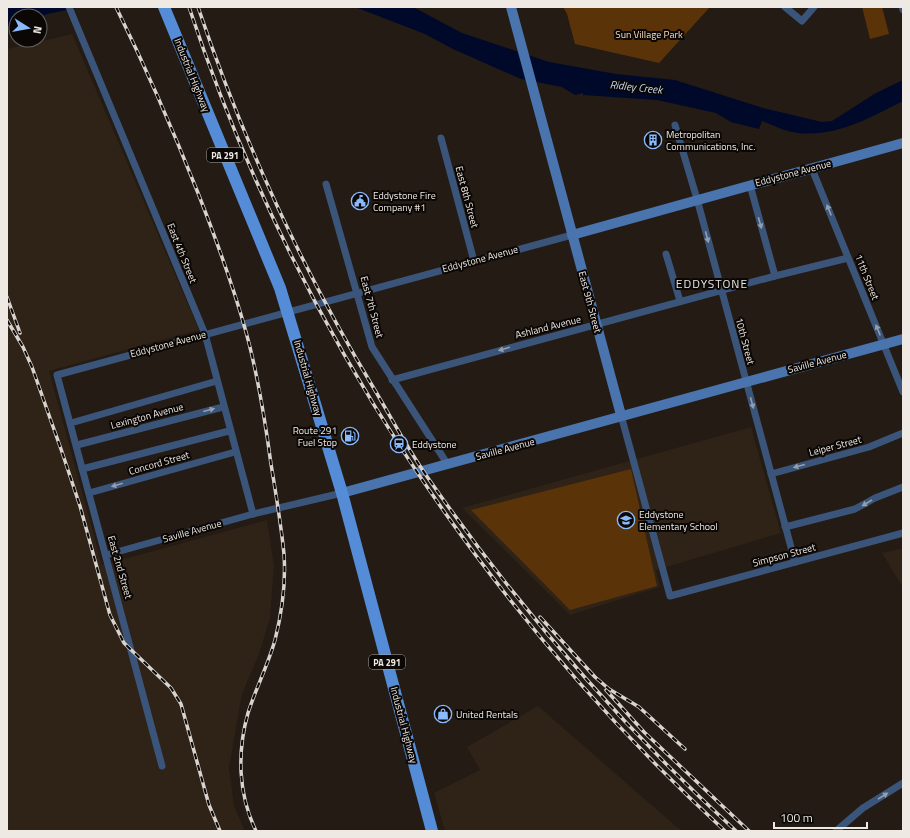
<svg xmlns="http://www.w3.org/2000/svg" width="910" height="838" viewBox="0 0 910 838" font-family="'Titillium Web',sans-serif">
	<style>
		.built { fill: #2f2217 }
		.green { fill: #5b3308 }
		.water { fill: #000929 }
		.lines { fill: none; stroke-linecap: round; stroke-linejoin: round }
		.street { stroke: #3a5579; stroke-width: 7 }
		.secondary { stroke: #4974ae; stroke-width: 10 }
		.primary { stroke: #548cd7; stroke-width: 12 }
		.rail-casing { stroke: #d9d3ce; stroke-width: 3.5 }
		.rail { stroke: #0a0705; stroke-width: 2; stroke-dasharray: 6; stroke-linecap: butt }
		.oneway { fill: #949fae }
		.labels { text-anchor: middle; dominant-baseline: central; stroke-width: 4; stroke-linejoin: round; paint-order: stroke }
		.shield { fill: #0a0705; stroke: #aaa5a1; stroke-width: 1 }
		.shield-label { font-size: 9px; font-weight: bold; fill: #efe9e4 }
		.park-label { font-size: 10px; fill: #f9dac0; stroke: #0a0705 }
		.street-label { font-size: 10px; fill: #efe9e4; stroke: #0a0705 }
		.poi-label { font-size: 10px; fill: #efe9e4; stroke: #0a0705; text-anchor: start }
		.water-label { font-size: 11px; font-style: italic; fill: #c3d9f8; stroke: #0a0705 }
		.quarter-label { font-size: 12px; letter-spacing: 1px; fill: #efe9e4; stroke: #0a0705 }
	</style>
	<rect width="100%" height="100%" fill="#231b14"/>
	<g class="built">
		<polygon points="72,34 199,330 49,371 102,565 267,520 274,566 270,618 259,654 242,694 229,768 234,806 245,831 8,831 7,828 7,49"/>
		<polygon points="751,427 781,533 656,570 660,587 570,615 462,508"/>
		<polygon points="903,548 903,588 882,553"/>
		<polygon points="538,706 678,828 684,831 445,831 434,793 480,770 467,747"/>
	</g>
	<g class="green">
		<polygon points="563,7 710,7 659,63 575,44 567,14"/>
		<polygon points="862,7 882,7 889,34 870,39"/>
		<polygon points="631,469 657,586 570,610 471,510"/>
	</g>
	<g class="water">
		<polygon points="7,7 81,7 38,16 16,16 16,24 7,27"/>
		<path d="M355 7H413L462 33 549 62 616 74 675 80 763 108 822 122 832 121 876 93 903 80V101C869 118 837 137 798 133 786 132 773 125 762 121L759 129 731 122 716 113 657 100 583 95V93L575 95 562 87 521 79 453 49 425 34Z"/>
	</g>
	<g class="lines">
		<g class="street">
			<polyline points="69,7 205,334 253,514"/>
			<polyline points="785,7 802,21 814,7"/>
			<polyline points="902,7 903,10"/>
			<polyline points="675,125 697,199 795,562"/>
			<polyline points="441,138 474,261"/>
			<polyline points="812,169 903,392"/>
			<polyline points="326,184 372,347 448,465"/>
			<polyline points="750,185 775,276"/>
			<polyline points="666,254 680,301"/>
			<polyline points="392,380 775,276 848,258"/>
			<polyline points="621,415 670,596 903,533"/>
			<polyline points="71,423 217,381"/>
			<polyline points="77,445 223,407"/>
			<polyline points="82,469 229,431"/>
			<polyline points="771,474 869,447 903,433"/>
			<polyline points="89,493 235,452"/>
			<polyline points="785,527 855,509 875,498 903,487"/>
			<polyline points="106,555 253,514 342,493"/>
			<polyline points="162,766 57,375 572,235"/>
			<polyline points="836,831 863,808 903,783"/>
		</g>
		<g class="secondary">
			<polyline points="511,7 621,415"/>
			<polyline points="572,235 903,143"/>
			<polyline points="342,493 903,339"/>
		</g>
		<polyline class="primary" points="164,7 280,288 342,493 432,831"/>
		<defs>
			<g id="rail">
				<path d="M116 7C146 68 173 130 198 193 216 239 233 285 246 332 258 375 265 420 271 464 276 494 281 524 284 554 286 582 282 612 275 640 268 665 256 688 248 713 237 752 238 794 256 831"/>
				<path d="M189 7C293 322 481 607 725 831"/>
				<path d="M198 7C243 141 303 271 376 392 393 421 409 451 428 478 518 607 620 725 736 831"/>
				<polyline points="7,297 20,333"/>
				<polyline points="7,320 23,347 32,367 62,452 80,506 110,615 124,643 171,688 181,704 209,805 220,831"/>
				<polyline points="540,617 595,677 609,689 639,707 685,749"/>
				<polyline points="606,690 644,732 749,831"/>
			</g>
		</defs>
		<use href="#rail" class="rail-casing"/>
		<use href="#rail" class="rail"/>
	</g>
	<defs><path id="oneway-solid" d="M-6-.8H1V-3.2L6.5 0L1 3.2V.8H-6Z"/></defs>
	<g class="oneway">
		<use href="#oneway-solid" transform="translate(829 210) rotate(-112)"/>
		<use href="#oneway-solid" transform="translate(760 223) rotate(74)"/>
		<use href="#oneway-solid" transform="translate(707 237) rotate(75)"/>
		<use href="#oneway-solid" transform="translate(878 330) rotate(-112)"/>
		<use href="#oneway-solid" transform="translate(504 349) rotate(164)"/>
		<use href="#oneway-solid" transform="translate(752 403) rotate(75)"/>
		<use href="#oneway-solid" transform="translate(209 410) rotate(-15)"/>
		<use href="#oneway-solid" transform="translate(799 466) rotate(165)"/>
		<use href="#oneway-solid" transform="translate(117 485) rotate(164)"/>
		<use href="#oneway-solid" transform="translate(867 503) rotate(149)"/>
		<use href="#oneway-solid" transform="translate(883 796) rotate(-32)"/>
	</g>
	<defs>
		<symbol id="building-ring" viewBox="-11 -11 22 22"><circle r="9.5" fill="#0a0705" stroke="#89bafc" stroke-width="1.5"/><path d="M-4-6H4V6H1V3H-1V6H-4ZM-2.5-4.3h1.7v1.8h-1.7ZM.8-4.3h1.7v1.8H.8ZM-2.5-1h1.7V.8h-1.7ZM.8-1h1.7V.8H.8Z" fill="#89bafc"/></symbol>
		<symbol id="civic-ring" viewBox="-11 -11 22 22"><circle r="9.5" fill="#0a0705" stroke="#89bafc" stroke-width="1.5"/><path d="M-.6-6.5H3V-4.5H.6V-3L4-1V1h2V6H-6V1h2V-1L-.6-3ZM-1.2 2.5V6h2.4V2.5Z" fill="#89bafc"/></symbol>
		<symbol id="fuel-ring" viewBox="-11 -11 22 22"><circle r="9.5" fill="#0a0705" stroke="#89bafc" stroke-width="1.5"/><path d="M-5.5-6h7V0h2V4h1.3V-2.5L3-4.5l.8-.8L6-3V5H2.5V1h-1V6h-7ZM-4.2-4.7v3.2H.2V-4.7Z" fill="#89bafc"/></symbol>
		<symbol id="station-ring" viewBox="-11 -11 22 22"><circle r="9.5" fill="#0a0705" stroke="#89bafc" stroke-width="1.5"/><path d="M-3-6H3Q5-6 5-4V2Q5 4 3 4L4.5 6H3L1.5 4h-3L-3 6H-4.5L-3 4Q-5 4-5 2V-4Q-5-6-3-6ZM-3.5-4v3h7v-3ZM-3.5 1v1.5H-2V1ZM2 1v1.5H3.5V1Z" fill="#89bafc"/></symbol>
		<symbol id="school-ring" viewBox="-11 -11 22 22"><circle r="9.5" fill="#0a0705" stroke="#89bafc" stroke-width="1.5"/><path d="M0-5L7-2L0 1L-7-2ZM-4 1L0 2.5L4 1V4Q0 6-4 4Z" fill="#89bafc"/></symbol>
		<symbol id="shop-ring" viewBox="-11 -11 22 22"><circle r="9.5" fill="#0a0705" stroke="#89bafc" stroke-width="1.5"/><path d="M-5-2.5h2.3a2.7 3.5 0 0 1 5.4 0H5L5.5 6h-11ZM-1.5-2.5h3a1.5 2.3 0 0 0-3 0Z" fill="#89bafc"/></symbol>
	</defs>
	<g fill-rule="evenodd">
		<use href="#building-ring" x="643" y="130" width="20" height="20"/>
		<use href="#civic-ring" x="350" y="191" width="20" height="20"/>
		<use href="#fuel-ring" x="340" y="426" width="20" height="20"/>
		<use href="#station-ring" x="389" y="434" width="20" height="20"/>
		<use href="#school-ring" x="616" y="510" width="20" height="20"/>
		<use href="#shop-ring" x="433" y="704" width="20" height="20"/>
	</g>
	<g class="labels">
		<g class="shield">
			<rect x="207" y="148" width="36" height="14" rx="3"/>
			<rect x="369" y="655" width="36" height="14" rx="3"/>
		</g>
		<g class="shield-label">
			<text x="225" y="155">PA 291</text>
			<text x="387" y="662">PA 291</text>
		</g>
		<g class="park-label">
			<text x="649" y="34">Sun Village Park</text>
		</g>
		<g class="street-label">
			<text transform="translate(192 75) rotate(68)">Industrial Highway</text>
			<text transform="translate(793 173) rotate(-15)">Eddystone Avenue</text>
			<text transform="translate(467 197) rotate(75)">East 8th Street</text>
			<text transform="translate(182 253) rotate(68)">East 4th Street</text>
			<text transform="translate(480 259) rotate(-15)">Eddystone Avenue</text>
			<text transform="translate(867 277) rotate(68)">11th Street</text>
			<text transform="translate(590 302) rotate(75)">East 9th Street</text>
			<text transform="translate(372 307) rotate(75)">East 7th Street</text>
			<text transform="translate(548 327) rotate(-14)">Ashland Avenue</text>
			<text transform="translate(745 341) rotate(75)">10th Street</text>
			<text transform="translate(168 344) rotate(-15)">Eddystone Avenue</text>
			<text transform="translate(817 362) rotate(-15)">Saville Avenue</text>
			<text transform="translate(308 378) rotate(74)">Industrial Highway</text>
			<text transform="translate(147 416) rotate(-15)">Lexington Avenue</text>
			<text transform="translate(835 446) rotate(-15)">Leiper Street</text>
			<text transform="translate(505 449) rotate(-15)">Saville Avenue</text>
			<text transform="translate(159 463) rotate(-16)">Concord Street</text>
			<text transform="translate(192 531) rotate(-16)">Saville Avenue</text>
			<text transform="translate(784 555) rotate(-15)">Simpson Street</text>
			<text transform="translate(120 567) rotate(74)">East 2nd Street</text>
			<text transform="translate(404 725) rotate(75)">Industrial Highway</text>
		</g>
		<g class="poi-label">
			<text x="666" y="134">Metropolitan<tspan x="666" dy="12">Communications, Inc.</tspan></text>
			<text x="373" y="195">Eddystone Fire<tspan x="373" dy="12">Company #1</tspan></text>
			<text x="337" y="430" text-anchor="end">Route 291<tspan x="337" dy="12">Fuel Stop</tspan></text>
			<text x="412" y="444">Eddystone</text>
			<text x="639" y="514">Eddystone<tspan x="639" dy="12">Elementary School</tspan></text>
			<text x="456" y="714">United Rentals</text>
		</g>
		<g class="water-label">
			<text transform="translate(636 87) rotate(6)">Ridley Creek</text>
		</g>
		<g class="quarter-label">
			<text x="712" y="283">EDDYSTONE</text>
		</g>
	</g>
	<rect width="910" height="838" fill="none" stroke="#efe9e4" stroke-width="16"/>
	<g transform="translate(28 28) rotate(101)"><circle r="19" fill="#0a0705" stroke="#66615e"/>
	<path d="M0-3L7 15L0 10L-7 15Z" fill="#89bafc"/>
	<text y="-6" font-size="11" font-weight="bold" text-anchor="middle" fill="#efe9e4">N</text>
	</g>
	<path d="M774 822v6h93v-6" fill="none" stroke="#efe9e4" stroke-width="2"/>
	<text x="780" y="822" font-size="12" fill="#efe9e4" stroke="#0a0705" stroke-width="3" paint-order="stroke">100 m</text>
</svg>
